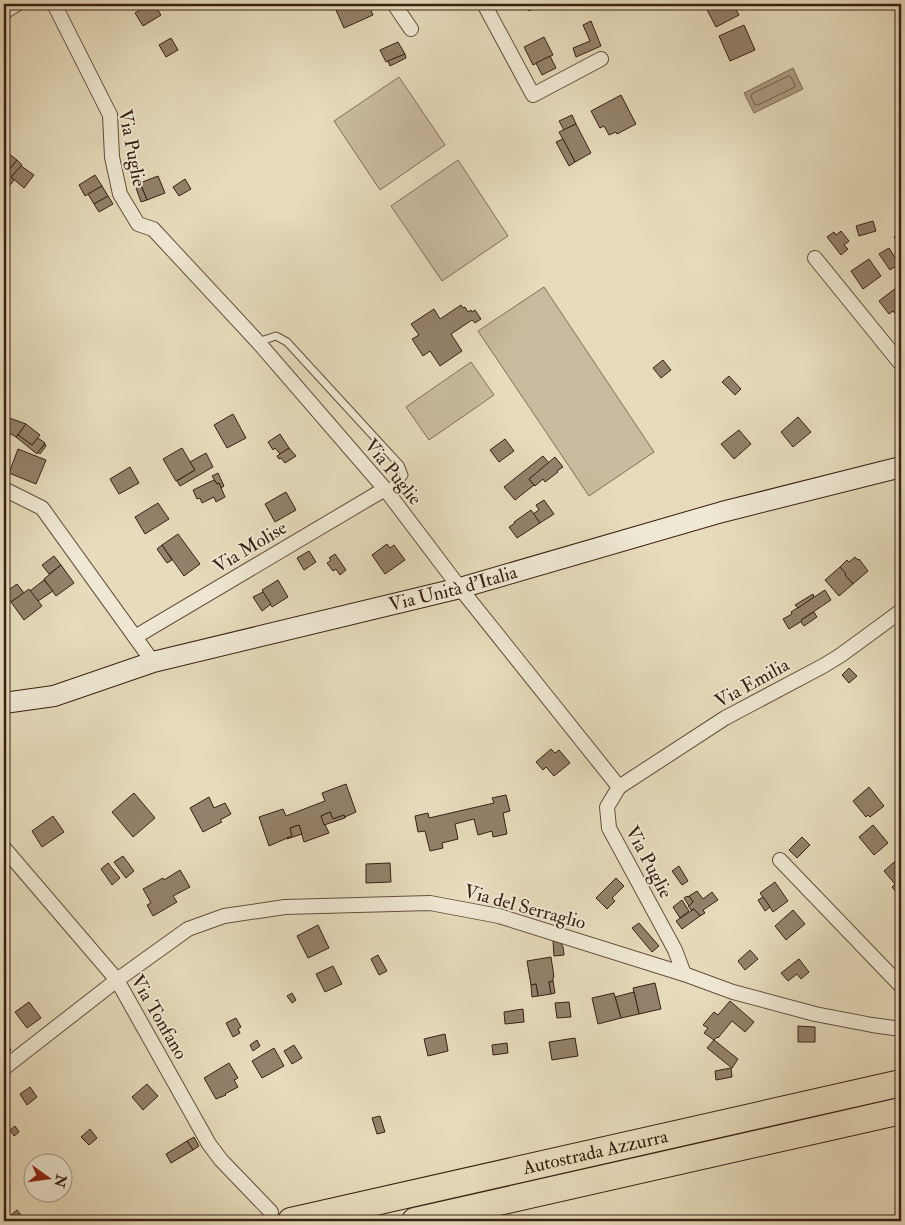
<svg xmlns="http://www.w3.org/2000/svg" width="905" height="1225" viewBox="0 0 905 1225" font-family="'IM FELL Double Pica',serif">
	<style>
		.green { fill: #c9bb9f; stroke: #816e5a }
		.water { fill: #ab9b82; stroke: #7d6a56 }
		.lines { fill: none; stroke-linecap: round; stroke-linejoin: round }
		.shore { stroke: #725e4b; stroke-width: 1 }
		.building { fill: #93816b; stroke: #392014 }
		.lane-casing { stroke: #644f3e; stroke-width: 9 }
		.street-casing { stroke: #644f3e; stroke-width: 16 }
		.secondary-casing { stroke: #392014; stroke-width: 22 }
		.highway-casing { stroke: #392014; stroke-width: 28 }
		.lane { stroke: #efe8d3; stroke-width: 7 }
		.street { stroke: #efe8d3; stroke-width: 14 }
		.secondary { stroke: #efe8d3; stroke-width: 20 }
		.highway { stroke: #e6dbbb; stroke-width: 26 }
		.labels { text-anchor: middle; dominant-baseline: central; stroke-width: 4; stroke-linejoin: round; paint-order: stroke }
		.street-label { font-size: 19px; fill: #392014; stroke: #efe8d3 }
	</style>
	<rect width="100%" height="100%" fill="#e6dbbb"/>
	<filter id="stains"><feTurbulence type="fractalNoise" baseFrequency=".004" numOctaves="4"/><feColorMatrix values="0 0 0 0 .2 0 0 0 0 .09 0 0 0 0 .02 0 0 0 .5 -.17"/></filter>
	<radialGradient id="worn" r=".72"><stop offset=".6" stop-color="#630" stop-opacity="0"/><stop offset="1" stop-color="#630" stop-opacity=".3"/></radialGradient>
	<g class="green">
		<polygon points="399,77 445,145 380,190 334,121"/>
		<polygon points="458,160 508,236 442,281 391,206"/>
		<polygon points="544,287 654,452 589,496 478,331"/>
		<polygon points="471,362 494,395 429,440 406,407"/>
	</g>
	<polygon class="water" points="793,68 803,89 754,113 744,93"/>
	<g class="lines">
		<polygon class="shore" points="789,76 791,77 795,85 795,87 758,105 755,105 751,97 752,94"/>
	</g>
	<g class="building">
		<polygon points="150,4 154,4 161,15 143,26 135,13"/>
		<polygon points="350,4 368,4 373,15 344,28 336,10"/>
		<polygon points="525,4 550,4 542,9 540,5 529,11"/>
		<polygon points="704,4 733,4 739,15 716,27"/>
		<polygon points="753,4 769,4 756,10"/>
		<polygon points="591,21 601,46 576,57 573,48 590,41 583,25"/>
		<polygon points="744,25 755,50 730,61 719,36"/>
		<polygon points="544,37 553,55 533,65 524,47"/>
		<polygon points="171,38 178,50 166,57 159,45"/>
		<polygon points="398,42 405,54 386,62 380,50"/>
		<polygon points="405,54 406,58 390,66 388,61"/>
		<polygon points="550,56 556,68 542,75 536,63"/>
		<polygon points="621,95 636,124 617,134 616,132 609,135 604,126 600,128 591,111"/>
		<polygon points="572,115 576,124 564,130 559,121"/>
		<polygon points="576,124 591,153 575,162 559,132"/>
		<polygon points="563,139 575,162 569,166 556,142"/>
		<polygon points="4,150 17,160 4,176"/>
		<polygon points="17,160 22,165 11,177 14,180 10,185 4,180 4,176"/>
		<polygon points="21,166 34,175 24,188 11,177"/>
		<polygon points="95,175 102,186 85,196 79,185"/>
		<polygon points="158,176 165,193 147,200 140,183"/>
		<polygon points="185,179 191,189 179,196 173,187"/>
		<polygon points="4,180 10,185 4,193"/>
		<polygon points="140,183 147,200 141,202 135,185"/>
		<polygon points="102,186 108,196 94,204 88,194"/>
		<polygon points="108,196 113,204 99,212 94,204"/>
		<polygon points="873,221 876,231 859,236 856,226"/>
		<polygon points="841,231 849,241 844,245 848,249 841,255 827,237 834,232 836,235"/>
		<polygon points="901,231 901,248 894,237"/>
		<polygon points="889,248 899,264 890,270 879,254"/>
		<polygon points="869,259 881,276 863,289 851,271"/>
		<polygon points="901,284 901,311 896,315 893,311 889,314 879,301"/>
		<polygon points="461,305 463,308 465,307 468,312 471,310 472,312 475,310 481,319 475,323 472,320 451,334 462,351 440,366 430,351 423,356 412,339 419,335 411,324 434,309 440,319"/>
		<polygon points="663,360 671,370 661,378 653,368"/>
		<polygon points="729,376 741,389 735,395 722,382"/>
		<polygon points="233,414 246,438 227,448 214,425"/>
		<polygon points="4,416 26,424 16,437 4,430"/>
		<polygon points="798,417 811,432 793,447 781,432"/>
		<polygon points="26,424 40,435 32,445 18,435"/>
		<polygon points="739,430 751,444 734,459 721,444"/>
		<polygon points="280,434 289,448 280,454 275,448 273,450 268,442"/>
		<polygon points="18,435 32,445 38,438 45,443 37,454 16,437"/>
		<polygon points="505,439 514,451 499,462 490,450"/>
		<polygon points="45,444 46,446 40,454 38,452"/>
		<polygon points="182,448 195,470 176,481 163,459"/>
		<polygon points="289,448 296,456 285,463 281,458 279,459 277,456"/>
		<polygon points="18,449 46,460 36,484 9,473"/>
		<polygon points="206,453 213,467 180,486 177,481 195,470 190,462"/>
		<polygon points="543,456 549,463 529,479 534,485 515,500 504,487"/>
		<polygon points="555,457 563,467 557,471 558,472 545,482 543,479 535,486 529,479"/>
		<polygon points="130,467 139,483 119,494 110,479"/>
		<polygon points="218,473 224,486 221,488 219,483 217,484 212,476"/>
		<polygon points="214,480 217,484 219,483 225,497 216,502 214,497 202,503 200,498 197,499 193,490"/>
		<polygon points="286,492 296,510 275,522 265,504"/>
		<polygon points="544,500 554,514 540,523 533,514 539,510 536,505"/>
		<polygon points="158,503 169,519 145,534 135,517"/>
		<polygon points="531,510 540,523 517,538 509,527 515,523 514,522"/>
		<polygon points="4,529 9,545 4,547"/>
		<polygon points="178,534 200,564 184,576 162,545"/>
		<polygon points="387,544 390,548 394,545 405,560 385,574 372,555"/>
		<polygon points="162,545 172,560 167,563 157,549"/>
		<polygon points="309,551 316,562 304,570 297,558"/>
		<polygon points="335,554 346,570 340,575 336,569 333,571 327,563 331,560 329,558"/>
		<polygon points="54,556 61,565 49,574 42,565"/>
		<polygon points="855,557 858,560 859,559 868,571 853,584 845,575 846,574 840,567 847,560 849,562"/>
		<polygon points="61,565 74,583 56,596 44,579"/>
		<polygon points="840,567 846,574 845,575 853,584 839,596 825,580"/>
		<polygon points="44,580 53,591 38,601 30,591"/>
		<polygon points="278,580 288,597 272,607 262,590"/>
		<polygon points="17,584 24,593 11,602 4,593"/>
		<polygon points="29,589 42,606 24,620 11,602"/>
		<polygon points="825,590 831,600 801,620 802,621 789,629 783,619 792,614 791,612"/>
		<polygon points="263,592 271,604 262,611 253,597"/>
		<polygon points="813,594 814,597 798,608 795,605"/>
		<polygon points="814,612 817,617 804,626 801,622 802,621 801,620"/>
		<polygon points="849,668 857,676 849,683 842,675"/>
		<polygon points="551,749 555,753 559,750 570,763 554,776 546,767 543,770 536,762"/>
		<polygon points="346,784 356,812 345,817 344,815 333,819 330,812 321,816 329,833 304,842 299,825 290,828 292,836 269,846 259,817 283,809 286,816 325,801 322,793"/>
		<polygon points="869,787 884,806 870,817 868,815 866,817 853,801"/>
		<polygon points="134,793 155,818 133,837 112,812"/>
		<polygon points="506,795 510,811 503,813 507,834 493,837 492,831 478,835 474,819 455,824 458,839 442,843 443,848 430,851 425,831 418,832 415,816 428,813 429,818 494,803 492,798"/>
		<polygon points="209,797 214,808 225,803 231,814 220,820 222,822 203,832 190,808"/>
		<polygon points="330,812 333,819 344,815 345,818 324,825 321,816"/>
		<polygon points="53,816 64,832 42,847 32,831"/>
		<polygon points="299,825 302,834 287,839 287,838 292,836 290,828"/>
		<polygon points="873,825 888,843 874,855 859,837"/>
		<polygon points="802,837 810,845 797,858 789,850"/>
		<polygon points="123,856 134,871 126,878 114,862"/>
		<polygon points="901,856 901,889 897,893 892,887 895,884 884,871"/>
		<polygon points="108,863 120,878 112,885 101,869"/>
		<polygon points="390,863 391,882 366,883 366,864"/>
		<polygon points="679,866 688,881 682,885 672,871"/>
		<polygon points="180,870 190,887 173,896 177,902 153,916 147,905 151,903 143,889 163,878 164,880"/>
		<polygon points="616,878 624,886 612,898 615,901 607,909 596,898"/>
		<polygon points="775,882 788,901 773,912 760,893"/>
		<polygon points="697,891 703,899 712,892 718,900 703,910 705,913 700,916 694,909 691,910 688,906 693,902 689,896"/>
		<polygon points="687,896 688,897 689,896 693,902 689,906 684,898"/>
		<polygon points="763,897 770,907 765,911 758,900"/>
		<polygon points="682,900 689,911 680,918 673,907"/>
		<polygon points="694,909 700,916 682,929 676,921"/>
		<polygon points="793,910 805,924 786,940 775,926"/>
		<polygon points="639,923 659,946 652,952 632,928"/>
		<polygon points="318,925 329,948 308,958 297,936"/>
		<polygon points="553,941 561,943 563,947 564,955 554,956"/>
		<polygon points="750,950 758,959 745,970 738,961"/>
		<polygon points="378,955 387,971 379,975 371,959"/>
		<polygon points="551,957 554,977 553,977 553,981 549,982 551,994 538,996 536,984 531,985 527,961"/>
		<polygon points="799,959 809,972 801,979 797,974 788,981 781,973"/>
		<polygon points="333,966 342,984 325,992 316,974"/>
		<polygon points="553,981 555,993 551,994 549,982"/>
		<polygon points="655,983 661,1009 639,1014 633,988"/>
		<polygon points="536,984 538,996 532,997 531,985"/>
		<polygon points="634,992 639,1014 621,1018 615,997"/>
		<polygon points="292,993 296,1000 292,1003 287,996"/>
		<polygon points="614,993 621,1018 598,1024 592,998"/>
		<polygon points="730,1001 754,1022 745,1032 732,1021 718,1038 717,1037 714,1040 704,1033 708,1028 703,1025 714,1012 718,1015"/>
		<polygon points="29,1002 41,1018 27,1028 15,1012"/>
		<polygon points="569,1002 571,1017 557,1018 555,1003"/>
		<polygon points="523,1009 524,1022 505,1024 504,1012"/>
		<polygon points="236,1018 241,1027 238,1029 240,1033 233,1037 226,1023"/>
		<polygon points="798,1026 815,1027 815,1042 798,1042"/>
		<polygon points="445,1034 448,1051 428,1056 424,1039"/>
		<polygon points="575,1038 578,1056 552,1060 549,1042"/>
		<polygon points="257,1040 260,1046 253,1051 250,1045"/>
		<polygon points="714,1040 738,1059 732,1068 707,1048"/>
		<polygon points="6,1043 11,1050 4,1055 4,1044"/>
		<polygon points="507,1043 508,1053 493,1055 492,1045"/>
		<polygon points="294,1045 302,1058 292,1064 284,1051"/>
		<polygon points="274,1048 284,1066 262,1078 252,1061"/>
		<polygon points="229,1063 238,1078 234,1080 238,1087 225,1094 226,1095 216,1099 204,1078"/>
		<polygon points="731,1068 732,1077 716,1080 715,1071"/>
		<polygon points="147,1084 158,1096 143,1110 132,1097"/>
		<polygon points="30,1087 37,1097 27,1105 20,1094"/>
		<polygon points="380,1116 385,1132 377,1134 372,1118"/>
		<polygon points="15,1126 19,1132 14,1136 10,1130"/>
		<polygon points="90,1129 97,1138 89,1145 81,1137"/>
		<polygon points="194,1137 199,1146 193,1150 187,1141"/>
		<polygon points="187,1141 193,1150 171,1163 166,1154"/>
		<polygon points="17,1210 24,1219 22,1221 4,1221"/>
	</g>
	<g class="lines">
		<defs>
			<polyline id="lane" points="258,342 276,336 287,342 400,465 404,475 400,481 385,489"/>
			<g id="street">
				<polyline points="54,4 110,115 112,157 120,194 138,224 153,229 258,342 385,489 460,588 619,787 607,807 609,828 675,950 684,974"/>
				<polyline points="394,4 411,29"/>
				<polyline points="484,4 533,95 601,59"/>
				<polyline points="4,12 17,4"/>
				<polyline points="815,258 901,364"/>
				<polyline points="4,489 42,508 153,662"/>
				<polyline points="135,637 385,489"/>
				<polyline points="619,787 725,718 823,666 841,655 901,611"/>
				<polyline points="4,848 117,980 209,1144 221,1160 271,1212"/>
				<polyline points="780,860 901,986"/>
				<polyline points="4,1068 117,980 188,929 224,916 285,907 430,903 499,916 684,974 733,992 815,1014 872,1025 901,1029"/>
			</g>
			<g id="secondary">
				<path id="s1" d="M4 703 54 696 153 662 460 588 722 512 901 467"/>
			</g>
			<g id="highway">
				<path id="s2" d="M291 1221 901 1083"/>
				<polyline points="415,1221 901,1111"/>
			</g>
		</defs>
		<use href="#lane" class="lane-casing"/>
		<use href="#street" class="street-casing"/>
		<use href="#secondary" class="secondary-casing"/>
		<use href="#highway" class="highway-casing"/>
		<use href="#lane" class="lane"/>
		<use href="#street" class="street"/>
		<use href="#secondary" class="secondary"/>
		<use href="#highway" class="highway"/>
	</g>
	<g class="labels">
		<g class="street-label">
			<text transform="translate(132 148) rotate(79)">Via Puglie</text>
			<text transform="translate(393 472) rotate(51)">Via Puglie</text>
			<text transform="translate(250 547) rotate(-31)">Via Molise</text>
			<text stroke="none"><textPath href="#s1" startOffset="464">Via Unità d'Italia</textPath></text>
			<text transform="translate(752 683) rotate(-29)">Via Emilia</text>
			<text transform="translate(649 862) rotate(62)">Via Puglie</text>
			<text transform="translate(525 907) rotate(15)">Via del Serraglio</text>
			<text transform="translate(159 1017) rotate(60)">Via Tonfano</text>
			<text stroke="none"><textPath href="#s2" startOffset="312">Autostrada Azzurra</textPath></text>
		</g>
	</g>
	<rect width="905" height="1225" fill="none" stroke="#e6dbbb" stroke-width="20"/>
	<rect x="5" y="5" width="895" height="1215" fill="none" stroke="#392014" stroke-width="2.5"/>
	<rect x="10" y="10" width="885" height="1205" fill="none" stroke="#392014"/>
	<g transform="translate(48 1178) rotate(104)"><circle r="24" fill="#efe8d3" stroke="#a69887"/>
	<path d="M0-4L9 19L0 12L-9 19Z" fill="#8f2418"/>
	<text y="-8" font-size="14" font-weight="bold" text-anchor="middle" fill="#392014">N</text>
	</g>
	<rect width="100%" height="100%" filter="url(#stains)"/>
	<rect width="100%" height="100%" fill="url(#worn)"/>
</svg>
